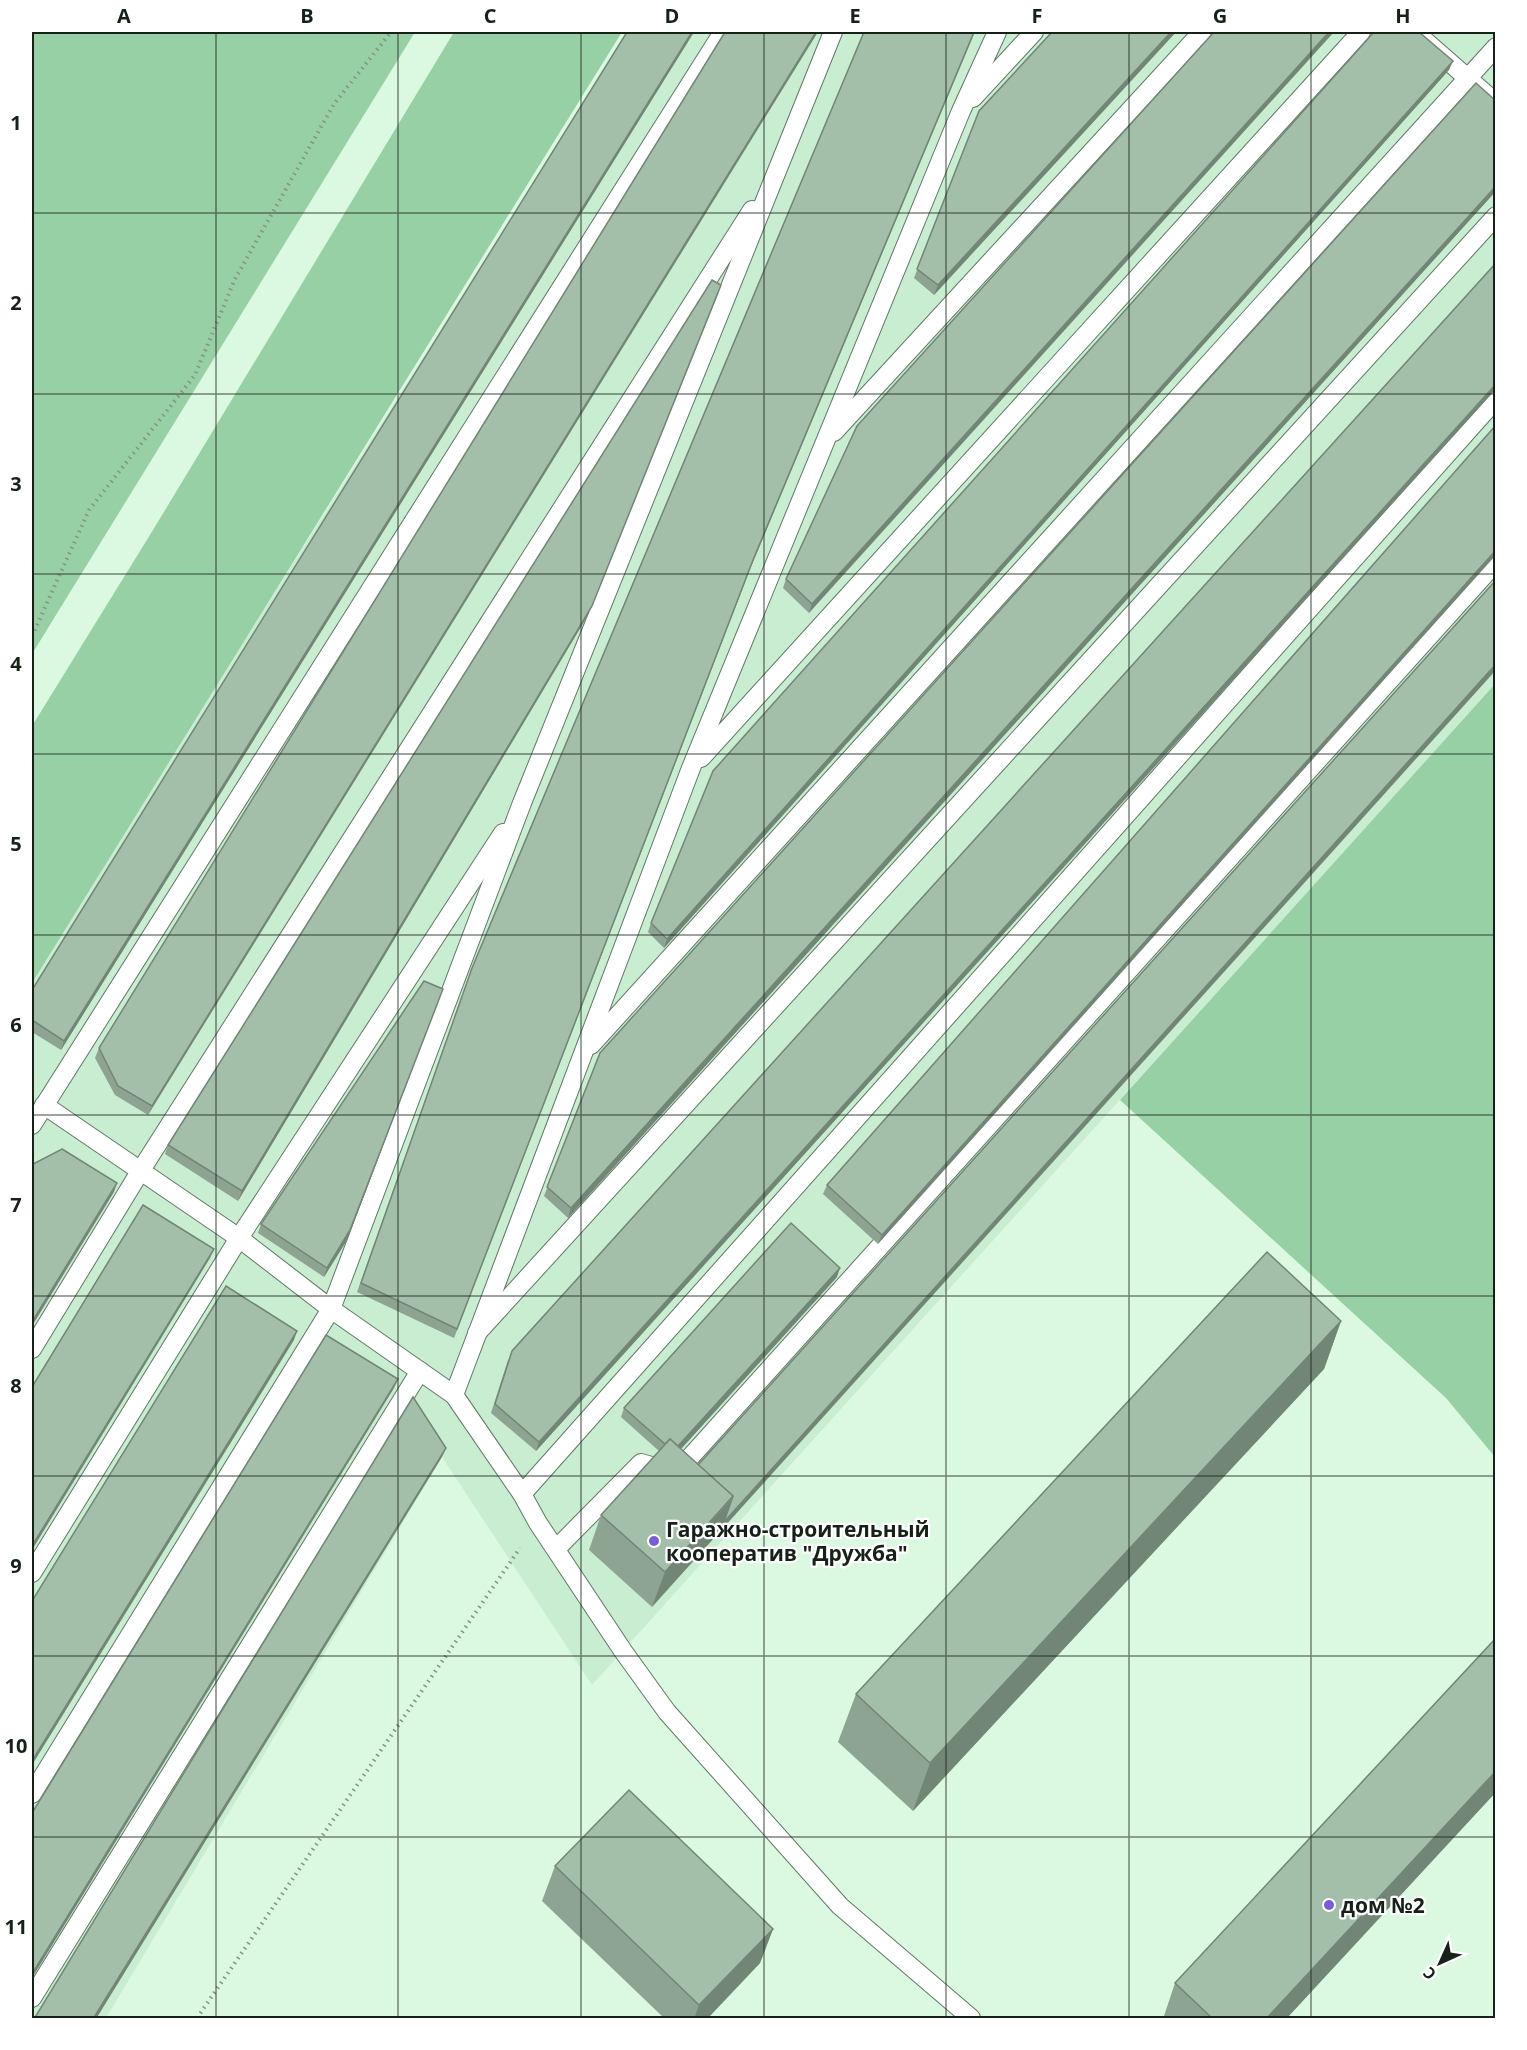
<svg xmlns="http://www.w3.org/2000/svg" width="1527" height="2050" viewBox="0 0 1527 2050" font-family="'Open Sans',sans-serif">
	<style>
		.built { fill: #c9edd1 }
		.green { fill: #98d0a5 }
		.lines { fill: none; stroke-linecap: round; stroke-linejoin: round }
		.lane-casing { stroke: #5f7965; stroke-width: 20 }
		.path { stroke: #819685; stroke-width: 4; stroke-dasharray: 1.5 4.5; stroke-linecap: butt }
		.lane { stroke: #fff; stroke-width: 18 }
		.wall { fill: #8ca491 }
		.shaded-wall { fill: #728676 }
		.building { fill: #a3bfa9; stroke: #728676; stroke-width: 1.5 }
		.grid { fill: none; stroke: #162118; stroke-width: 1.5; stroke-opacity: 0.55 }
		.poi-dot { fill: #775ed8; stroke: #fff; stroke-width: 2 }
		.labels { text-anchor: middle; dominant-baseline: central; stroke-width: 4.5; stroke-linejoin: round; paint-order: stroke }
		.poi-label { font-size: 21px; font-weight: bold; fill: #162118; stroke: #fff; text-anchor: start }
		.neatline { fill: none; stroke: #162118; stroke-width: 2 }
		.grid-label { font-size: 20px; text-anchor: middle; font-weight: bold; fill: #162118 }
	</style>
	<rect width="100%" height="100%" fill="#dbf9e1"/>
	<polygon class="built" points="629,32 1495,32 1495,684 592,1685 442,1457 106,2018 32,2018 32,976"/>
	<g class="green">
		<polygon points="32,32 415,32 32,654"/>
		<polygon points="454,32 622,32 32,983 32,726 153,530"/>
		<polygon points="1495,684 1495,1457 1446,1398 1120,1100"/>
	</g>
	<g class="lines">
		<defs>
			<g id="lane">
				<polyline points="1415,32 1496,103"/>
				<polyline points="973,98 1034,32"/>
				<polyline points="834,432 1202,32"/>
				<polyline points="701,758 1361,32"/>
				<polyline points="591,1045 1496,47"/>
				<polyline points="44,1105 239,1238 331,1309 454,1395 522,1494 538,1523 623,1651 667,1712 840,1906 971,2018"/>
				<polyline points="32,1125 723,32"/>
				<polyline points="477,1333 1496,216"/>
				<polyline points="32,1349 141,1170 752,210"/>
				<polyline points="454,1395 691,768 961,111 997,32"/>
				<polyline points="522,1494 1496,399"/>
				<polyline points="556,1549 641,1463 676,1473 1496,562"/>
				<polyline points="32,1573 239,1238 503,833"/>
				<polyline points="32,1794 331,1309 522,803 833,32"/>
				<polyline points="32,1998 420,1371"/>
			</g>
		</defs>
		<use href="#lane" class="lane-casing"/>
		<g class="path">
			<polyline points="32,636 89,510 195,375 235,279 334,104 391,32"/>
			<polyline points="197,2018 520,1548"/>
		</g>
		<use href="#lane" class="lane"/>
	</g>
	<g class="wall">
		<polygon points="627,32 694,32 61,1050 32,1032 32,990"/>
		<polygon points="725,32 148,1115 115,1095 95,1058 99,1048"/>
		<polygon points="864,32 975,32 750,569 454,1338 357,1292 472,968"/>
		<polygon points="1052,32 1176,32 934,295 914,278 979,111"/>
		<polygon points="1214,32 809,613 783,588 786,579"/>
		<polygon points="1449,70 664,948 648,932 651,923"/>
		<polygon points="1496,101 1496,191 568,1218 544,1196 600,1053"/>
		<polygon points="1496,263 1496,389 536,1451 491,1413 508,1360"/>
		<polygon points="1496,425 878,1244 823,1194 827,1185"/>
		<polygon points="1496,580 652,1607 589,1550 601,1515 659,1451 621,1417 624,1408 837,1277 681,1449 698,1465"/>
		<polygon points="588,615 238,1201 165,1154 168,1145"/>
		<polygon points="261,1224 347,1240 324,1277 258,1233"/>
		<polygon points="1341,1321 1324,1369 913,1811 838,1742 856,1694"/>
		<polygon points="1496,1638 1496,1792 1286,2019 1163,2019 1175,1983"/>
		<polygon points="555,1866 773,1929 760,1963 707,2019 665,2019 542,1901"/>
	</g>
	<g class="shaded-wall">
		<polygon points="692,32 694,32 61,1050 64,1041"/>
		<polygon points="816,32 818,32 148,1115 152,1106"/>
		<polygon points="974,32 750,569 454,1338 753,560"/>
		<polygon points="1171,32 1176,32 934,295 938,285"/>
		<polygon points="1329,32 1334,32 809,613 812,604"/>
		<polygon points="1453,61 1449,70 664,948 667,939"/>
		<polygon points="1496,186 1496,191 568,1218 571,1208"/>
		<polygon points="718,294 588,615 238,1201 242,1191"/>
		<polygon points="1496,384 1496,389 536,1451 539,1442"/>
		<polygon points="1496,550 1496,555 878,1244 882,1235"/>
		<polygon points="1496,664 1496,670 652,1607 665,1572"/>
		<polygon points="443,989 347,1240 324,1277 327,1268"/>
		<polygon points="117,1183 114,1192 32,1326 32,1322"/>
		<polygon points="214,1249 210,1258 32,1550 32,1546"/>
		<polygon points="840,1268 837,1277 670,1461 673,1452"/>
		<polygon points="1341,1321 1324,1369 913,1811 930,1763"/>
		<polygon points="297,1331 294,1340 32,1765 32,1761"/>
		<polygon points="398,1379 394,1388 32,1978 32,1974"/>
		<polygon points="446,1448 442,1457 96,2019 93,2019"/>
		<polygon points="1496,1771 1496,1792 1286,2019 1266,2019"/>
		<polygon points="773,1929 760,1963 707,2019 694,2019 699,2005"/>
	</g>
	<g class="building">
		<polygon points="627,32 692,32 64,1041 32,1020 32,990"/>
		<polygon points="725,32 816,32 152,1106 118,1086 99,1048"/>
		<polygon points="864,32 974,32 753,560 457,1329 361,1283 472,968"/>
		<polygon points="1052,32 1171,32 938,285 917,269 979,111"/>
		<polygon points="1214,32 1329,32 812,604 786,579 857,426"/>
		<polygon points="1374,32 1419,32 1453,61 667,939 651,923 713,771"/>
		<polygon points="1476,83 1496,101 1496,186 571,1208 547,1187 600,1053"/>
		<polygon points="1496,263 1496,384 539,1442 495,1404 512,1351"/>
		<polygon points="712,280 721,285 592,606 242,1191 168,1145"/>
		<polygon points="1496,425 1496,550 882,1235 827,1185"/>
		<polygon points="1496,580 1496,664 724,1522 733,1496 698,1465"/>
		<polygon points="424,981 443,989 350,1230 327,1268 261,1224"/>
		<polygon points="62,1149 117,1183 32,1322 32,1167 33,1164"/>
		<polygon points="143,1205 214,1249 32,1546 32,1387"/>
		<polygon points="791,1223 840,1268 678,1446 670,1439 665,1444 624,1408"/>
		<polygon points="1267,1252 1341,1321 930,1763 856,1694"/>
		<polygon points="226,1286 297,1331 32,1761 32,1601"/>
		<polygon points="326,1335 398,1379 32,1974 32,1813"/>
		<polygon points="413,1397 446,1448 93,2019 34,2019"/>
		<polygon points="670,1439 733,1496 665,1572 601,1515"/>
		<polygon points="1496,1638 1496,1771 1266,2019 1213,2019 1175,1983"/>
		<polygon points="629,1790 773,1929 699,2005 555,1866"/>
	</g>
	<path class="grid" d="M216 32V2018M398 32V2018M581 32V2018M764 32V2018M946 32V2018M1129 32V2018M1311 32V2018M32 213H1496M32 394H1496M32 574H1496M32 754H1496M32 935H1496M32 1115H1496M32 1296H1496M32 1476H1496M32 1656H1496M32 1837H1496"/>
	<g class="poi-dot">
		<circle cx="654" cy="1541" r="6"/>
		<circle cx="1329" cy="1905" r="6"/>
	</g>
	<g class="labels">
		<g class="poi-label">
			<text x="666" y="1529">Гаражно-строительный<tspan x="666" dy="24">кооператив "Дружба"</tspan></text>
			<text x="1341" y="1905">дом №2</text>
		</g>
	</g>
	<rect width="1527" height="2050" fill="none" stroke="#ffffff" stroke-width="66"/>
	<g transform="translate(1440 1963) rotate(225)" stroke="#ffffff" stroke-width="4.5" paint-order="stroke">
	<path d="M0-4.5L10 22L0 15L-10 22Z" fill="#162118"/>
	<text y="-9" font-size="16" font-weight="bold" text-anchor="middle" fill="#162118">С</text>
	</g>
	<rect x="33" y="33" width="1461" height="1984" class="neatline"/>
	<g class="grid-label">
		<text x="124" y="23">A</text>
		<text x="307" y="23">B</text>
		<text x="490" y="23">C</text>
		<text x="672" y="23">D</text>
		<text x="855" y="23">E</text>
		<text x="1037" y="23">F</text>
		<text x="1220" y="23">G</text>
		<text x="1403" y="23">H</text>
		<text x="16" y="130">1</text>
		<text x="16" y="310">2</text>
		<text x="16" y="491">3</text>
		<text x="16" y="671">4</text>
		<text x="16" y="851">5</text>
		<text x="16" y="1032">6</text>
		<text x="16" y="1212">7</text>
		<text x="16" y="1393">8</text>
		<text x="16" y="1573">9</text>
		<text x="16" y="1753">10</text>
		<text x="16" y="1934">11</text>
	</g>
</svg>
